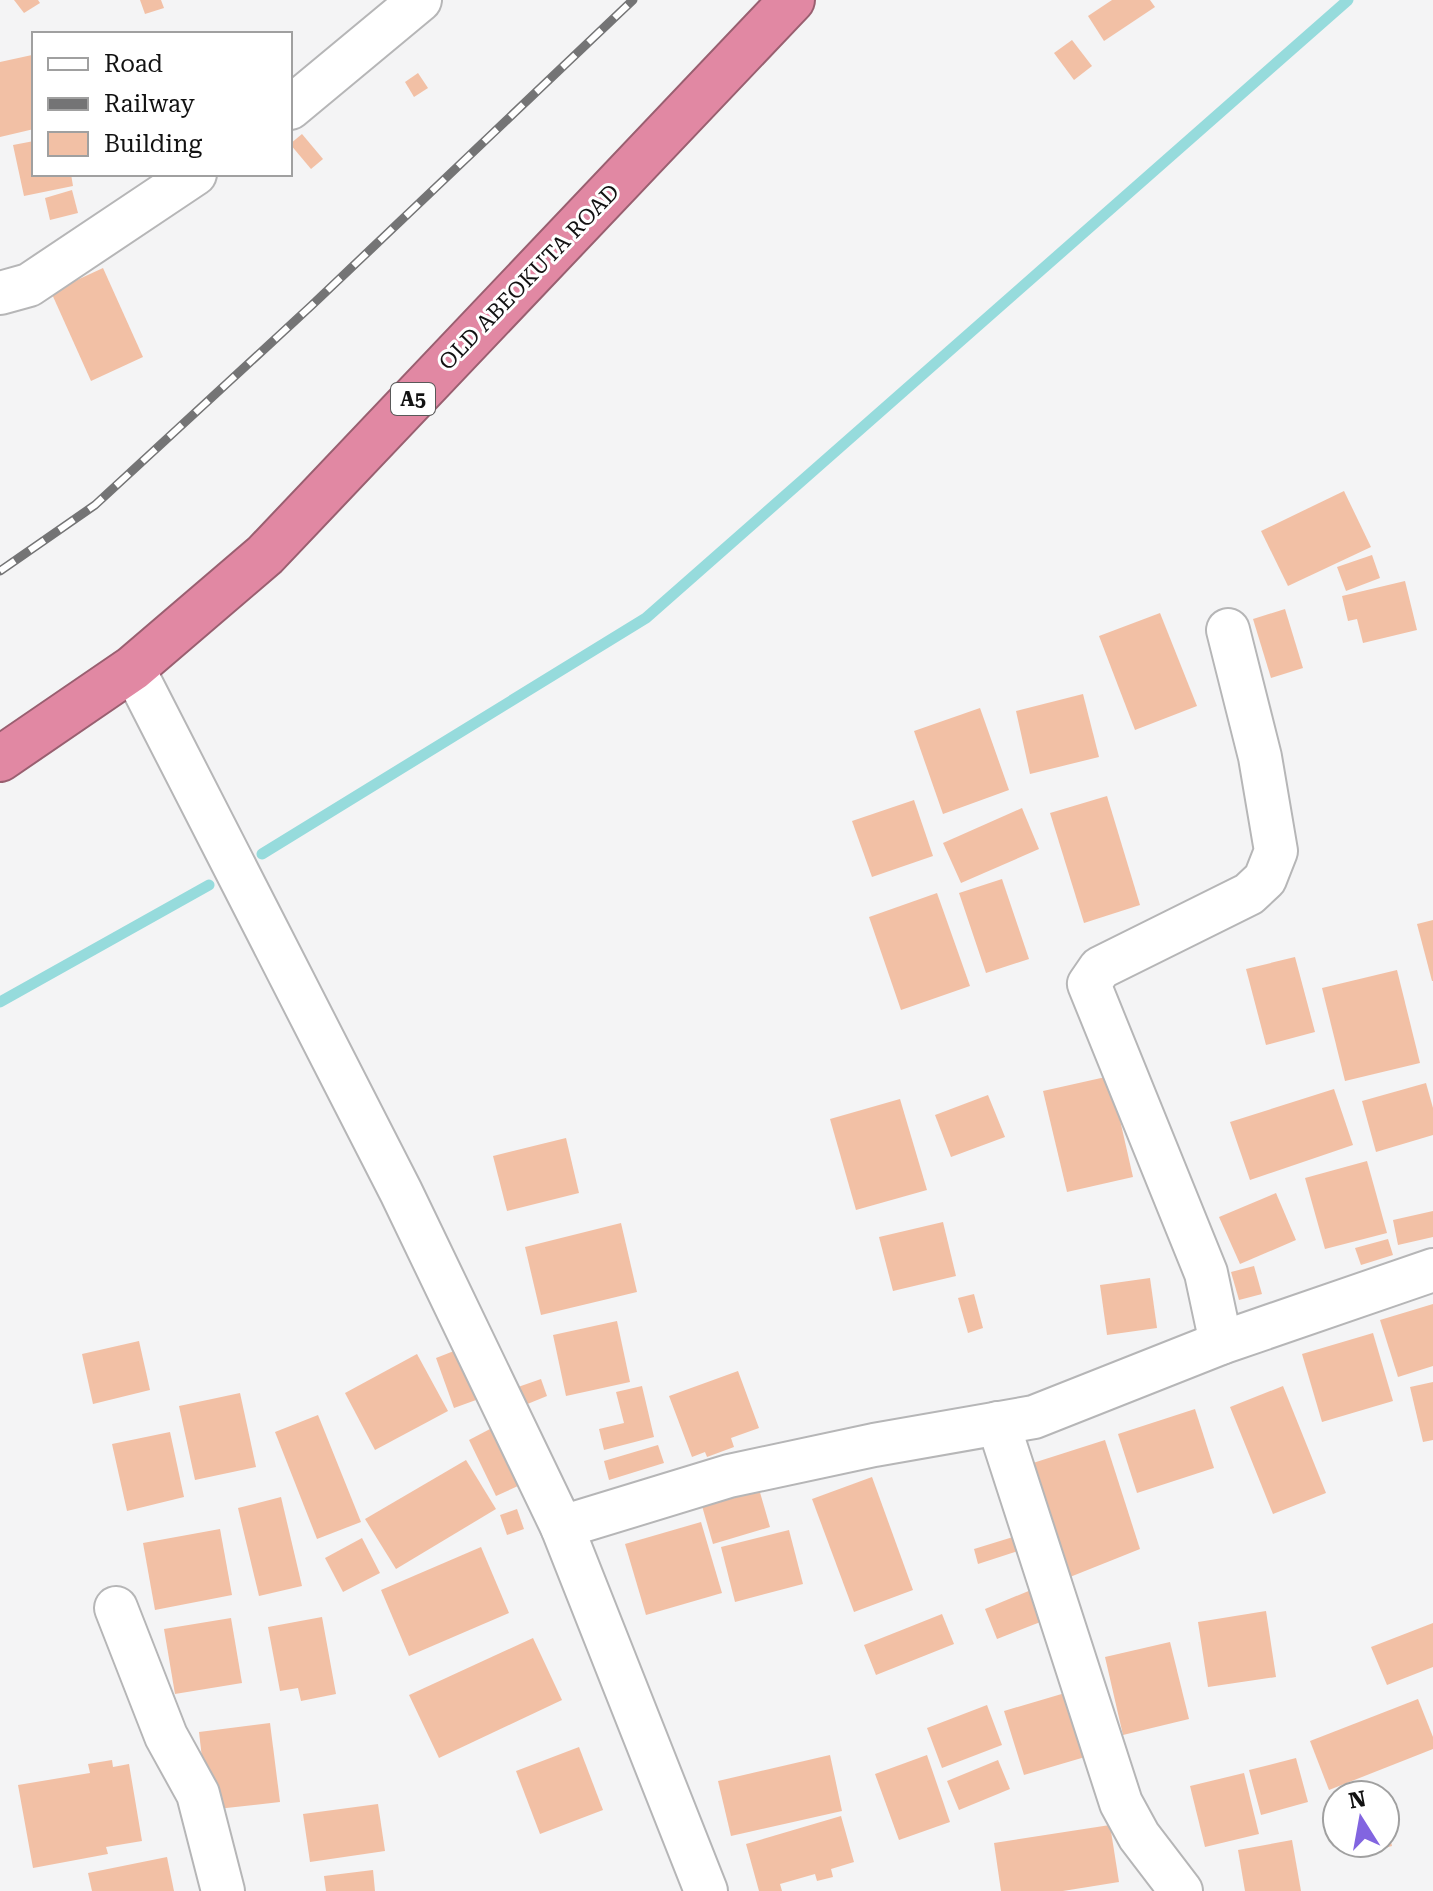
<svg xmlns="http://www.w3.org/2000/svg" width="1433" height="1891" viewBox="0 0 1433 1891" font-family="'Roboto Serif',serif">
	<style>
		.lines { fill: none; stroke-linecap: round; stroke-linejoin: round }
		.stream { stroke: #96dbdc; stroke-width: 11 }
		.building { fill: #f2c0a5 }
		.street-casing { stroke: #b6b6b7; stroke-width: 46 }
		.highway-casing { stroke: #995f70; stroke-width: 48 }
		.street { stroke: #fff; stroke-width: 42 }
		.highway { stroke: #e188a3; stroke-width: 44 }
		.rail-casing { stroke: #747475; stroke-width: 9 }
		.rail { stroke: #fff; stroke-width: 6; stroke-dasharray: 18; stroke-linecap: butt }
		.labels { text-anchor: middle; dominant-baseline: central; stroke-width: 6; stroke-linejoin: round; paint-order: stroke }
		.shield { fill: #fff; stroke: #595959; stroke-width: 2 }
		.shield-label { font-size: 20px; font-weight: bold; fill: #121212 }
		.street-label { font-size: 22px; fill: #121212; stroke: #fff }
	</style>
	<rect width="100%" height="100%" fill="#f4f4f5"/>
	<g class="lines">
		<g class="stream">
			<polyline points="262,854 646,618 1348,0"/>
			<polyline points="0,1002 209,885"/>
		</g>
	</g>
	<g class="building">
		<polygon points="14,0 38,0 40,3 24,13"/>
		<polygon points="140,0 161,0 164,8 145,14"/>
		<polygon points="1112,0 1150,0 1155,7 1104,41 1088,16"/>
		<polygon points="1072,40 1092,66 1074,80 1054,53"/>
		<polygon points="32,55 34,129 0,137 0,62"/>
		<polygon points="418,73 428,88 414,97 405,82"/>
		<polygon points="302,134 323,159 311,169 290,144"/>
		<polygon points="34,141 34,174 71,174 73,186 24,196 13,145"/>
		<polygon points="72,190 78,213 50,220 45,198"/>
		<polygon points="103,268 143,357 91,381 51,292"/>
		<polygon points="1344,491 1371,547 1288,586 1261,531"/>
		<polygon points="1372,555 1380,578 1346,591 1337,567"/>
		<polygon points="1405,581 1417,630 1363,643 1357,619 1348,621 1342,596"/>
		<polygon points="1285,609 1303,668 1271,678 1253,619"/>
		<polygon points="1160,613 1197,706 1135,730 1099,636"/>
		<polygon points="1083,694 1099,757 1030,774 1016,711"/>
		<polygon points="980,708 1009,790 943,814 914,731"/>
		<polygon points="1107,796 1140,905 1084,923 1050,813"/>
		<polygon points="914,800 933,856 872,877 852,821"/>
		<polygon points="1022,808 1039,849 961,883 943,843"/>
		<polygon points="1002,879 1029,959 986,973 959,893"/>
		<polygon points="937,893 970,986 901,1010 869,917"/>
		<polygon points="1433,920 1433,981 1432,981 1417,924"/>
		<polygon points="1295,957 1315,1032 1266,1045 1246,969"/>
		<polygon points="1397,970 1420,1063 1345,1081 1322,988"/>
		<polygon points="1110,1076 1133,1177 1067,1192 1043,1091"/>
		<polygon points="1426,1083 1433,1108 1433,1135 1376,1152 1362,1101"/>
		<polygon points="1334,1089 1353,1145 1250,1180 1230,1122"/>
		<polygon points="988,1095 1005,1137 951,1157 935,1115"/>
		<polygon points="900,1099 927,1190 856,1210 830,1119"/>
		<polygon points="566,1138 579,1193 507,1211 493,1156"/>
		<polygon points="1367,1161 1387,1233 1325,1249 1305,1178"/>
		<polygon points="1276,1193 1296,1240 1240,1264 1219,1217"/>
		<polygon points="1433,1211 1433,1237 1398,1245 1393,1220"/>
		<polygon points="943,1222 956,1276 893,1291 879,1237"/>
		<polygon points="621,1223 637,1292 541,1315 525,1247"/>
		<polygon points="1388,1239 1393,1255 1361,1265 1355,1248"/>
		<polygon points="1254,1266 1262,1294 1239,1300 1231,1272"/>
		<polygon points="1150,1278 1157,1328 1107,1335 1100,1285"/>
		<polygon points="974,1294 983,1328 968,1333 958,1298"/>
		<polygon points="1433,1304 1433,1366 1398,1377 1380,1320"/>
		<polygon points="617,1321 630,1382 566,1396 553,1335"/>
		<polygon points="1373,1333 1393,1401 1322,1422 1302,1354"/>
		<polygon points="139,1341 150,1390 93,1404 82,1354"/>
		<polygon points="459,1349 476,1400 454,1408 436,1358"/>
		<polygon points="417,1354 448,1411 375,1450 345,1393"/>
		<polygon points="738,1371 759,1428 731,1438 734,1447 707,1457 705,1452 692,1457 669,1396"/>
		<polygon points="541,1379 547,1396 525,1405 518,1387"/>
		<polygon points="1433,1382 1433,1440 1423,1442 1410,1387"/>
		<polygon points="642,1386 654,1437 604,1450 599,1429 624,1423 616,1392"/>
		<polygon points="1283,1386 1326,1493 1273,1514 1230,1407"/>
		<polygon points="240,1393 256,1467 195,1480 179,1406"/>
		<polygon points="1195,1409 1214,1468 1137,1493 1118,1434"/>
		<polygon points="318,1415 361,1522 317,1539 275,1432"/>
		<polygon points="490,1429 518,1486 496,1496 469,1440"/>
		<polygon points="170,1432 184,1497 127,1511 112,1444"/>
		<polygon points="1105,1440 1140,1549 1070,1577 1033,1463"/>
		<polygon points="658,1445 664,1463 609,1480 604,1461"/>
		<polygon points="466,1460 496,1509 396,1569 365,1519"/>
		<polygon points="872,1477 913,1590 854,1612 812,1499"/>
		<polygon points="757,1482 770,1527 713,1544 700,1499"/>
		<polygon points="281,1497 302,1586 259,1596 238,1508"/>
		<polygon points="517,1509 524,1529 507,1535 500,1515"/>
		<polygon points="701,1522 722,1593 646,1615 625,1544"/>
		<polygon points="220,1529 232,1595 155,1610 143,1543"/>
		<polygon points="789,1530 803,1584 735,1602 721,1547"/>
		<polygon points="1013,1537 1018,1551 978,1564 974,1549"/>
		<polygon points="362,1538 380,1573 343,1592 325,1558"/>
		<polygon points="481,1547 509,1613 409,1656 381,1590"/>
		<polygon points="1031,1590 1043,1621 997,1639 985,1609"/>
		<polygon points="1266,1611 1276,1677 1208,1687 1198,1622"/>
		<polygon points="942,1614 954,1644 876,1675 864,1645"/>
		<polygon points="322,1617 336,1694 301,1701 298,1688 280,1691 268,1627"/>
		<polygon points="231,1618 242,1683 175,1694 164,1629"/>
		<polygon points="1433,1623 1433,1667 1387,1685 1371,1647"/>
		<polygon points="533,1638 562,1700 439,1758 409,1695"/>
		<polygon points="1170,1642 1189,1719 1123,1735 1105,1657"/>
		<polygon points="1065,1693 1085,1757 1024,1775 1004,1711"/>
		<polygon points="1418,1699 1433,1737 1433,1749 1329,1790 1310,1741"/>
		<polygon points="987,1705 1002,1745 942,1768 927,1728"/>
		<polygon points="270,1723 280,1802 208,1810 199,1732"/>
		<polygon points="579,1747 603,1810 540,1834 516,1771"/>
		<polygon points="830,1755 842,1811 731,1836 718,1781"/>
		<polygon points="927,1755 950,1822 899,1840 875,1774"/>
		<polygon points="1296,1758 1308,1802 1261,1815 1249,1770"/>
		<polygon points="112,1760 113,1767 129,1764 142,1841 106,1847 108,1854 33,1868 18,1785 90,1773 88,1764"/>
		<polygon points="998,1760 1010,1789 959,1810 947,1781"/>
		<polygon points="1244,1773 1259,1834 1205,1847 1190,1786"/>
		<polygon points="378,1804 385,1851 310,1862 303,1814"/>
		<polygon points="841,1816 854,1862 831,1869 833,1877 817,1881 815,1874 780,1884 782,1891 759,1891 746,1844"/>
		<polygon points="1386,1822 1392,1846 1369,1852 1367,1843 1385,1843"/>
		<polygon points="1110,1825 1119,1882 1063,1891 1001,1891 994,1843"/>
		<polygon points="1292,1840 1301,1891 1245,1891 1238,1850"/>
		<polygon points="167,1857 174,1891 92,1891 88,1873"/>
		<polygon points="373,1870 375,1891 326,1891 324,1876"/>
	</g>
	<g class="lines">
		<defs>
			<g id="street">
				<polyline points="290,108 420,0"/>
				<polyline points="0,293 29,285 195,174"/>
				<polyline points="133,668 401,1192 562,1527 706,1891"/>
				<polyline points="1221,1343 1206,1273 1089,984 1100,968 1249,894 1265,879 1276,851 1260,757 1228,630"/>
				<polyline points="998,1423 1121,1803 1139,1836 1181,1891"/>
				<polyline points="562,1527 729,1476 874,1445 1034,1417 1221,1343 1433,1270"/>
				<polyline points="116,1608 166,1736 198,1794 223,1891"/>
			</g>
			<polyline id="highway" points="0,759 133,668 265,555 792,0"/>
		</defs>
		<use href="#street" class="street-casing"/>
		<use href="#highway" class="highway-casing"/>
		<use href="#street" class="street"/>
		<use href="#highway" class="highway"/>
		<defs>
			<polyline id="rail" points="0,571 95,505 311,306 633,0"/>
		</defs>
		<use href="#rail" class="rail-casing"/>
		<use href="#rail" class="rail"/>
	</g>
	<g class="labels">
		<rect class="shield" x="391" y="383" width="44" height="32" rx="6"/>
		<g class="shield-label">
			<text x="413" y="399">A5</text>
		</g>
		<g class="street-label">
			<text transform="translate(529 277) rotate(-46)">OLD ABEOKUTA ROAD</text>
		</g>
	</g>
	<rect x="32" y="32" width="260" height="144" fill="#ffffff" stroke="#a0a0a0" stroke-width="2"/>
	<rect x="48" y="58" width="40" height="12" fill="#ffffff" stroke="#a0a0a0" stroke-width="2"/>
	<text x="104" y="72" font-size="24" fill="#121212">Road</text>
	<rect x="48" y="98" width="40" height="12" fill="#747475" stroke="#a0a0a0" stroke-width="2"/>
	<text x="104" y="112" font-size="24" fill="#121212">Railway</text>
	<rect x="48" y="132" width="40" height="24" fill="#f2c0a5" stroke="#a0a0a0" stroke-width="2"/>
	<text x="104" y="152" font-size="24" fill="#121212">Building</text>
	<g transform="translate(1361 1819) rotate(349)"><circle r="38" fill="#ffffff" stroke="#a0a0a0" stroke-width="2"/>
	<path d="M0-6L14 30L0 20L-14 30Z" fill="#8265e0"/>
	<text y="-12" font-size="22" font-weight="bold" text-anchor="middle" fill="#121212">N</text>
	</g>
</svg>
